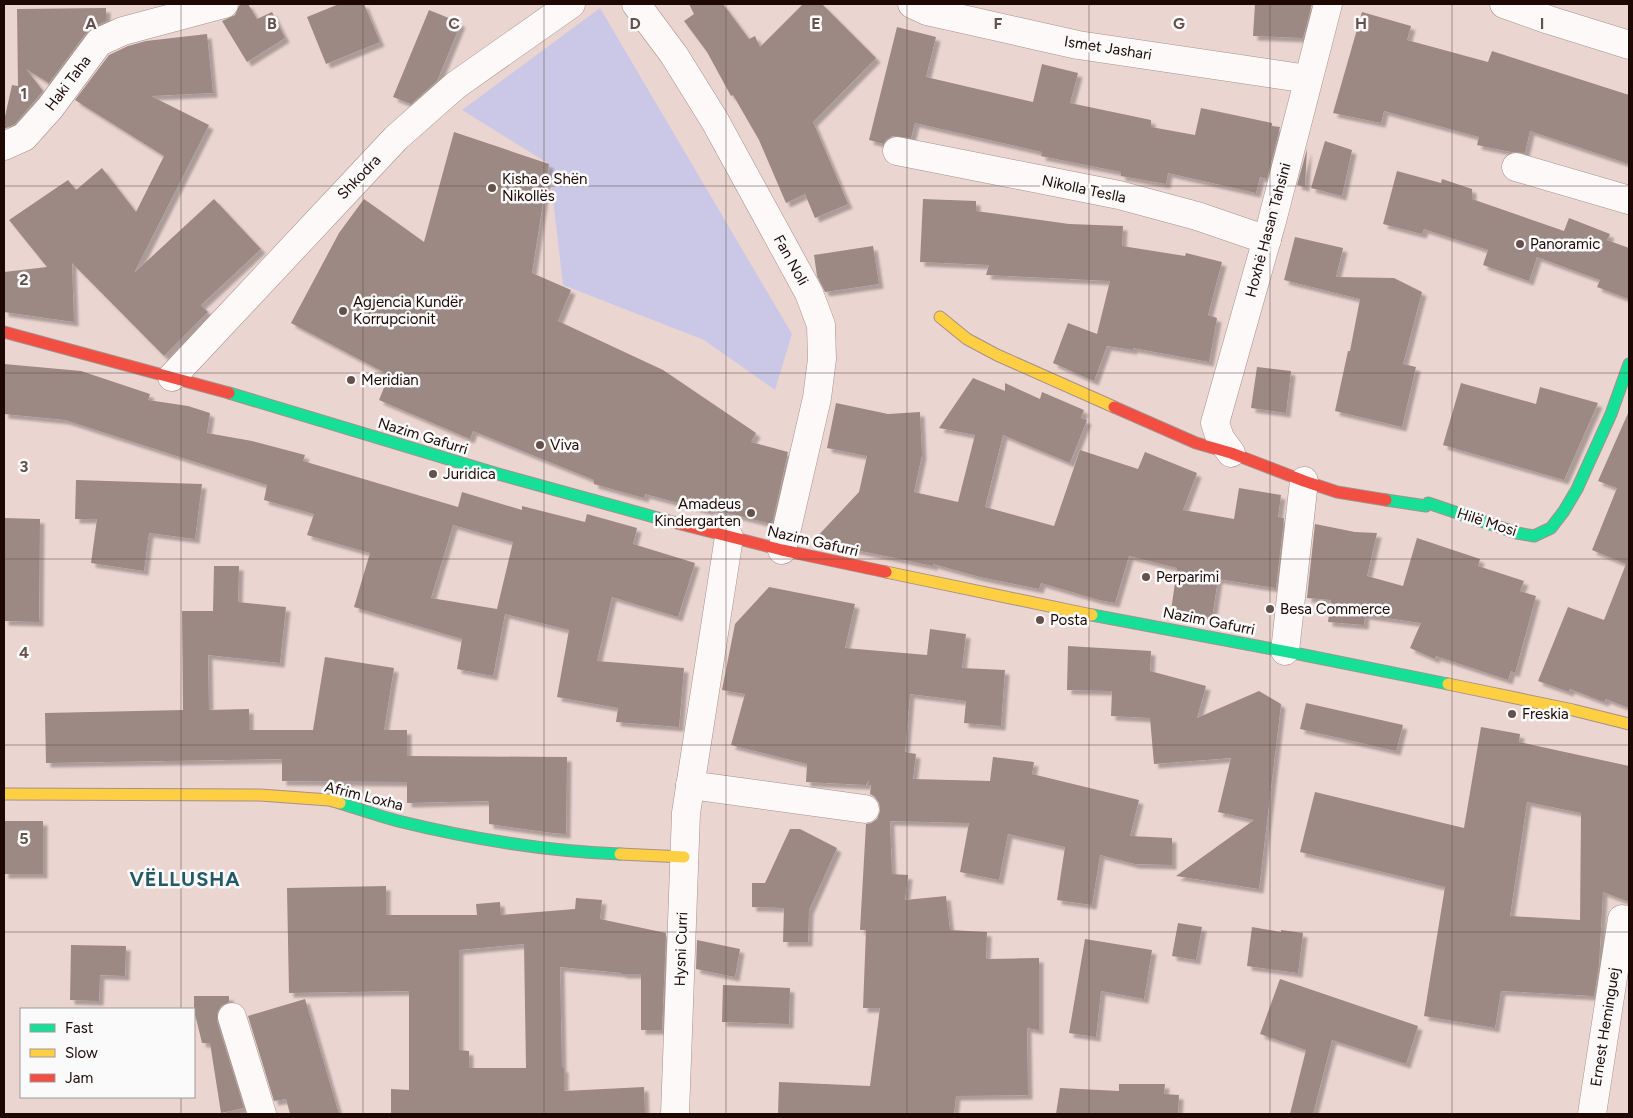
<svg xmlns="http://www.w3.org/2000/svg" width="1633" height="1118" viewBox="0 0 1633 1118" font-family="Figtree,sans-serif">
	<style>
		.green { fill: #cbc8e7 }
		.building { fill: #9c8984; fill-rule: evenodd; filter: url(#shadow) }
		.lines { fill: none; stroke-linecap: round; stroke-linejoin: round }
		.street-casing { stroke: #a5908c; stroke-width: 29 }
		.fast-casing { stroke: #a5908c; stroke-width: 13 }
		.slow-casing { stroke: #a5908c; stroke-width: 13 }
		.jam-casing { stroke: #a5908c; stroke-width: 13 }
		.street { stroke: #fcf9f8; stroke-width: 28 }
		.fast { stroke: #16e098; stroke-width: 11 }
		.slow { stroke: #ffcf43; stroke-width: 11 }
		.jam { stroke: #f24e42; stroke-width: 11 }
		.grid { fill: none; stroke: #65504b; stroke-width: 1; stroke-opacity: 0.55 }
		.poi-dot { fill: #65504b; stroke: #fafafa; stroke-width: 2 }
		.labels { text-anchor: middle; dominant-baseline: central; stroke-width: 5; stroke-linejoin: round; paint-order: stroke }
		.street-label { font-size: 15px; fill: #1d0804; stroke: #fafafa }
		.poi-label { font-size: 15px; fill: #1d0804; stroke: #fafafa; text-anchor: start }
		.district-label { font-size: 20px; font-weight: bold; letter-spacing: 1px; fill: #235a66; stroke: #fafafa }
		.grid-label { font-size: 16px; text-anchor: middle; font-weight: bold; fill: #65504b; stroke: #fafafa; stroke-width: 5; stroke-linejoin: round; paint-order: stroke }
	</style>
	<defs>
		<filter id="shadow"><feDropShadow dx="4.5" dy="4.5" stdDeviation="1" flood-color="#0004"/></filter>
	</defs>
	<rect width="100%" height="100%" fill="#ebd5d0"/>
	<polygon class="green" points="600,8 792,334 775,390 704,340 563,285 549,164 462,110"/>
	<g class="building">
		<polygon points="242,4 248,4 257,19 272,12 285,38 247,62 222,21 235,15 239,6"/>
		<polygon points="339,4 364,4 380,42 326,64 307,17"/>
		<polygon points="689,4 723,4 749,39 755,36 760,47 803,4 822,4 876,58 813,122 848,204 815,218 805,194 786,203 759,140 733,95 731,96 707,52 684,21 694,14"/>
		<polygon points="1255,4 1312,4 1303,38 1253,36"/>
		<polygon points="106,8 106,21 92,28 86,33 49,83 26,69 43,91 15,124 4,129 4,121 12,85 18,86 17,9"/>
		<polygon points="429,10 461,23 437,81 411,104 393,97"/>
		<polygon points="1362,12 1411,26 1407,40 1488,62 1492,51 1629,95 1629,164 1530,131 1525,153 1511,152 1477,145 1479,137 1384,111 1381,123 1333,113"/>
		<polygon points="897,27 936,37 926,77 1033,102 1042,64 1078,73 1070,103 1151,120 1151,127 1195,135 1201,108 1272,123 1272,126 1280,127 1267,179 1260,177 1256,193 1168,173 1166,184 1121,176 1121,172 1041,156 1042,152 915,123 911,138 892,136 886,140 884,144 869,140"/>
		<polygon points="207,34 213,93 151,96 209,125 134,273 214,199 261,249 201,305 208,312 164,356 72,263 74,322 4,312 4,272 47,267 9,220 68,180 76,190 102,168 136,212 164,156 75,100 109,55 128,46 146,41"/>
		<polygon points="454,132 549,164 532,273 571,290 558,321 663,370 756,433 751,442 788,452 772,524 710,509 709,511 645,494 644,498 594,484 594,480 473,431 470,439 379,400 389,375 291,323 339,233 364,199 424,242"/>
		<polygon points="1325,141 1352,150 1342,196 1311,188"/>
		<polygon points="1307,149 1305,187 1297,185"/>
		<polygon points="1397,171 1441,183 1442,179 1472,189 1472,199 1564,231 1569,218 1610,234 1607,240 1629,248 1629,299 1597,287 1600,280 1537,257 1529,281 1483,265 1488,250 1424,229 1422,234 1383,224"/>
		<polygon points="923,199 976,201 976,211 1069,224 1123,226 1122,246 1185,256 1186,253 1222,262 1208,315 1217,318 1209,362 1133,348 1133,350 1107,346 1094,381 1053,363 1068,323 1097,334 1110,281 986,275 989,265 920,262"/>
		<polygon points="1295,237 1343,248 1336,277 1394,278 1422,292 1403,364 1416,367 1402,427 1335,411 1348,351 1350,351 1360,299 1284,280"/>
		<polygon points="873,246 879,284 825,292 817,276 814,255"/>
		<path d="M4 364 81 371 150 394 148 400 188 406 210 413 207 433 252 441 305 455 303 461 458 507 462 492 522 510V506L585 522 587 514 637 528 633 544 695 563 678 617 612 597 597 661 684 668 679 727 616 722 618 708 557 697 569 630 505 614 493 676 457 669 462 639 354 607 370 553 307 535 314 514 264 500 267 485 65 420 4 414ZM453 525 513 542 497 609 431 598Z"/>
		<polygon points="1257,367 1291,371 1286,413 1251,408"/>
		<polygon points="973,378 1005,391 1005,383 1040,399 1042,392 1084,410 1081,418 1087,420 1070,463 1003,435 985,507 1054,526 1080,450 1138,469 1145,452 1197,473 1183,510 1234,519 1239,488 1281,495 1278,517 1284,518 1276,588 1218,579 1212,618 1171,611 1177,568 1129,556 1115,603 1099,600 1041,583 1039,589 980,577 933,564 933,566 813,541 859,492 867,456 827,448 836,403 888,414 920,412 922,455 914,492 958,502 975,435 939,428"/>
		<polygon points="1461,383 1536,404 1540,387 1598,403 1564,480 1443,445"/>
		<polygon points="1629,411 1629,708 1606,699 1604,702 1570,689 1569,692 1538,681 1568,607 1604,620 1626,564 1592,550 1617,488 1598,481"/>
		<polygon points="76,480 202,484 195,539 149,533 144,571 91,563 97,519 75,519"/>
		<polygon points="4,518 40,519 39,622 4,621"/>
		<polygon points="1315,524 1355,532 1377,533 1367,576 1403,586 1417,538 1480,559 1478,566 1524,581 1520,591 1536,596 1515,673 1511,671 1508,680 1436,656 1435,659 1410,648 1421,623 1365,615 1364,625 1328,622 1331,600 1307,598"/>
		<polygon points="214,566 239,566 238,602 286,607 280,663 208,655 209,710 249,709 249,730 313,730 325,657 394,668 384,730 407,730 407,756 567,757 566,834 552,833 489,824 489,801 407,803 407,782 282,781 282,759 46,763 45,713 183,710 182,611 213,611"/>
		<polygon points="769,587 855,604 845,648 927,655 930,629 966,634 962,668 1005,670 1001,726 964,723 966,701 910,694 905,752 916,754 913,779 990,781 993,757 1034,762 1032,774 1139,800 1130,836 1172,838 1172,865 1135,864 1100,855 1092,905 1057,900 1065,847 1008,834 999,880 960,872 969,823 890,821 892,874 908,875 905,900 946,896 950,930 987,932 986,959 1039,958 1039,1030 1027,1028 1028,1095 956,1096 954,1114 778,1114 779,1082 870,1086 880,1008 863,1008 866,930 860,930 866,824 871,823 877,819 880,811 879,803 875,797 870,794 871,785 868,785 869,780 866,785 806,782 807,764 731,745 745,694 722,690 735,624"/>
		<polygon points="1068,646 1151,651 1150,671 1206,686 1197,718 1259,691 1281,704 1259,889 1176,876 1254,820 1218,812 1231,758 1154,764 1150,718 1111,716 1112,691 1067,690"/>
		<polygon points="1306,703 1403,725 1396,751 1300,729"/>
		<path d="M1481 727 1520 734 1519 742 1629 766V902L1603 892 1599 965 1594 996 1501 991 1495 1028 1424 1016 1445 887 1300 852 1315 792 1464 828ZM1527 802 1581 813 1580 920 1510 916Z"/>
		<rect x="4" y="821" width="39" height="53"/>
		<polygon points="790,829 800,829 837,848 809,910 808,942 783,942 784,908 752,907 752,883 765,883"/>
		<path d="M386 886V915H477L476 904 500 902 501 915 575 909 576 898 602 900 600 919 666 933 662 1030H641V974H622V973L560 967 562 1068H564V1091L644 1087 645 1114H391V1089L409 1090V991L289 993 287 888ZM524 944 526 1068H469V1051L459 1050V950Z"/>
		<polygon points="1178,923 1202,927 1196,960 1172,956"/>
		<polygon points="1252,927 1281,932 1281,930 1303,933 1298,973 1247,966"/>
		<polygon points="1085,939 1152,950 1144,999 1101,991 1096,1037 1069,1033"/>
		<polygon points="697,940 740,949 735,977 696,969"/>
		<polygon points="71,945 126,946 125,976 100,975 99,1001 70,1000"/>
		<polygon points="1280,979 1418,1026 1406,1064 1332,1040 1313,1114 1290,1114 1306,1050 1260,1034"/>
		<polygon points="723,985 790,988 789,1024 722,1022"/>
		<polygon points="194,996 229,996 229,1002 221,1006 217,1013 217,1021 244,1108 221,1113 210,1043 202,1043 194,1010"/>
		<polygon points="305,999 339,1114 290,1114 286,1099 274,1101 248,1016"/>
		<polygon points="1119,1084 1165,1084 1164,1094 1179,1095 1178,1114 1056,1114 1060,1088 1119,1091"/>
	</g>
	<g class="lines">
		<defs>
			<g id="street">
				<polyline points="636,4 674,55 715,121 809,293 821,325 822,359 817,398 782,550"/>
				<polyline points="912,4 927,11 1078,45 1308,79"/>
				<polyline points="1504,4 1549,20 1629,45"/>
				<polyline points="4,146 24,137 50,108 99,42 123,31 224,4"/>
				<polyline points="897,151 1119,195 1197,216 1267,240"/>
				<polyline points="1516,167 1629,200"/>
				<polyline points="172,377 396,138 456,85 571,4"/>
				<polyline points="1231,453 1220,438 1215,423 1272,221 1328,4"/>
				<polyline points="1285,651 1304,481"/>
				<polyline points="690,785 865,809"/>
				<polyline points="232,1017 262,1114"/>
				<polyline points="675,1114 686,813 729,537"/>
				<polyline points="1592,1114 1622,919 1629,921"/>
			</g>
			<g id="fast">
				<polyline points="229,393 498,474 665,520"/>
				<polyline points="1386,500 1426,506 1428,503 1517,533 1534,536 1551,528 1564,511 1577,489 1611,414 1629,364"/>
				<polyline points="1092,615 1299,654 1448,684"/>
				<path d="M340 803C359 809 379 816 398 821 471 839 545 851 620 854"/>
			</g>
			<g id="slow">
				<polyline points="940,317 967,339 997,355 1114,407"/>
				<polyline points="886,572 1092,615"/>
				<polyline points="1448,684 1573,710 1629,724"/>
				<polyline points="4,794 260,795 329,800 340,803"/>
				<polyline points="620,854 684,857"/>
			</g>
			<g id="jam">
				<polyline points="4,332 229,393"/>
				<polyline points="1114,407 1196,443 1231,453 1304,481 1337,492 1386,500"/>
				<polyline points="665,520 782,550 886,572"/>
			</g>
		</defs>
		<use href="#street" class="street-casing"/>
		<use href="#fast" class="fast-casing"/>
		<use href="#slow" class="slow-casing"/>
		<use href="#jam" class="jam-casing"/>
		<use href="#street" class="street"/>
		<use href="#fast" class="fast"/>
		<use href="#slow" class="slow"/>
		<use href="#jam" class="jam"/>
	</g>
	<path class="grid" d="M181 4V1009M363 4V1114M544 4V1114M726 4V1114M907 4V1114M1089 4V1114M1270 4V1114M1452 4V1114M4 186H1629M4 373H1629M4 559H1629M4 745H1629M4 932H1629M181 1097V1114"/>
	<g class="poi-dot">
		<circle cx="492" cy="188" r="5"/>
		<circle cx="1520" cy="244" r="5"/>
		<circle cx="343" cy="311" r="5"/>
		<circle cx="351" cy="380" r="5"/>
		<circle cx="540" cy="445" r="5"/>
		<circle cx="433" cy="474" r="5"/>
		<circle cx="751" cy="513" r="5"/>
		<circle cx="1146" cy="577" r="5"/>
		<circle cx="1270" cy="609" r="5"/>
		<circle cx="1040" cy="620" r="5"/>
		<circle cx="1512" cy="714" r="5"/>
	</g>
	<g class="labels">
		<g class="street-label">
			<text transform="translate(1108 48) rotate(9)">Ismet Jashari</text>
			<text transform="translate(68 83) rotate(-53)">Haki Taha</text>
			<text transform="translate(359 177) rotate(-46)">Shkodra</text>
			<text transform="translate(1084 189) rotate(12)">Nikolla Teslla</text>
			<text transform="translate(1268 230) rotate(-75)">Hoxhë Hasan Tahsini</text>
			<text transform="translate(791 260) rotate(61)">Fan Noli</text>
			<text transform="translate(423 436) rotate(17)">Nazim Gafurri</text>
			<text transform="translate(1487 522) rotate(18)">Hilë Mosi</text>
			<text transform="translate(813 541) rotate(13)">Nazim Gafurri</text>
			<text transform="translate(1209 621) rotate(11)">Nazim Gafurri</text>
			<text transform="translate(364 796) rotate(14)">Afrim Loxha</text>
			<text transform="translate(681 949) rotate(-88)">Hysni Curri</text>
			<text transform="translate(1605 1027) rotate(-81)">Ernest Heminguej</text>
		</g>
		<g class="poi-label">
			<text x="502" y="179">Kisha e Shën<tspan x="502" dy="17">Nikollës</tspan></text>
			<text x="1530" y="244">Panoramic</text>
			<text x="353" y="302">Agjencia Kundër<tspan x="353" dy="17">Korrupcionit</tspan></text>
			<text x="361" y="380">Meridian</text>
			<text x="550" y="445">Viva</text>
			<text x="443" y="474">Juridica</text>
			<text x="741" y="504" text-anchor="end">Amadeus<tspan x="741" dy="17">Kindergarten</tspan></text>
			<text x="1156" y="577">Perparimi</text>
			<text x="1280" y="609">Besa Commerce</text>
			<text x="1050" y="620">Posta</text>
			<text x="1522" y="714">Freskia</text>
		</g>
		<g class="district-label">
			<text x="185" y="879">VËLLUSHA</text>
		</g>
	</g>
	<g class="grid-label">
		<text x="91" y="29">A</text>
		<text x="272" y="29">B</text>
		<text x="454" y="29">C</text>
		<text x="635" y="29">D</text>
		<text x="816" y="29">E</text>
		<text x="998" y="29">F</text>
		<text x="1179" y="29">G</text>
		<text x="1361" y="29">H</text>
		<text x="1542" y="29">I</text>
		<text x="24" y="99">1</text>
		<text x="24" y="285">2</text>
		<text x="24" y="472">3</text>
		<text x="24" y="658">4</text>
		<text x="24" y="844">5</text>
	</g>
	<rect width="1633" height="1118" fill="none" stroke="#1d0804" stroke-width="10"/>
	<rect x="20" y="1008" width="175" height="90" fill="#fafafa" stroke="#a29998"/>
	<rect x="30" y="1024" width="25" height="8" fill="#16e098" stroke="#a29998"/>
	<text x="65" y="1033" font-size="15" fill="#1d0804">Fast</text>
	<rect x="30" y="1049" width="25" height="8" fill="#ffcf43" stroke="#a29998"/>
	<text x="65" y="1058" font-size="15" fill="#1d0804">Slow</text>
	<rect x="30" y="1074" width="25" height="8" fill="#f24e42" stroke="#a29998"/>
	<text x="65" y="1083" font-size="15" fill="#1d0804">Jam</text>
</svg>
